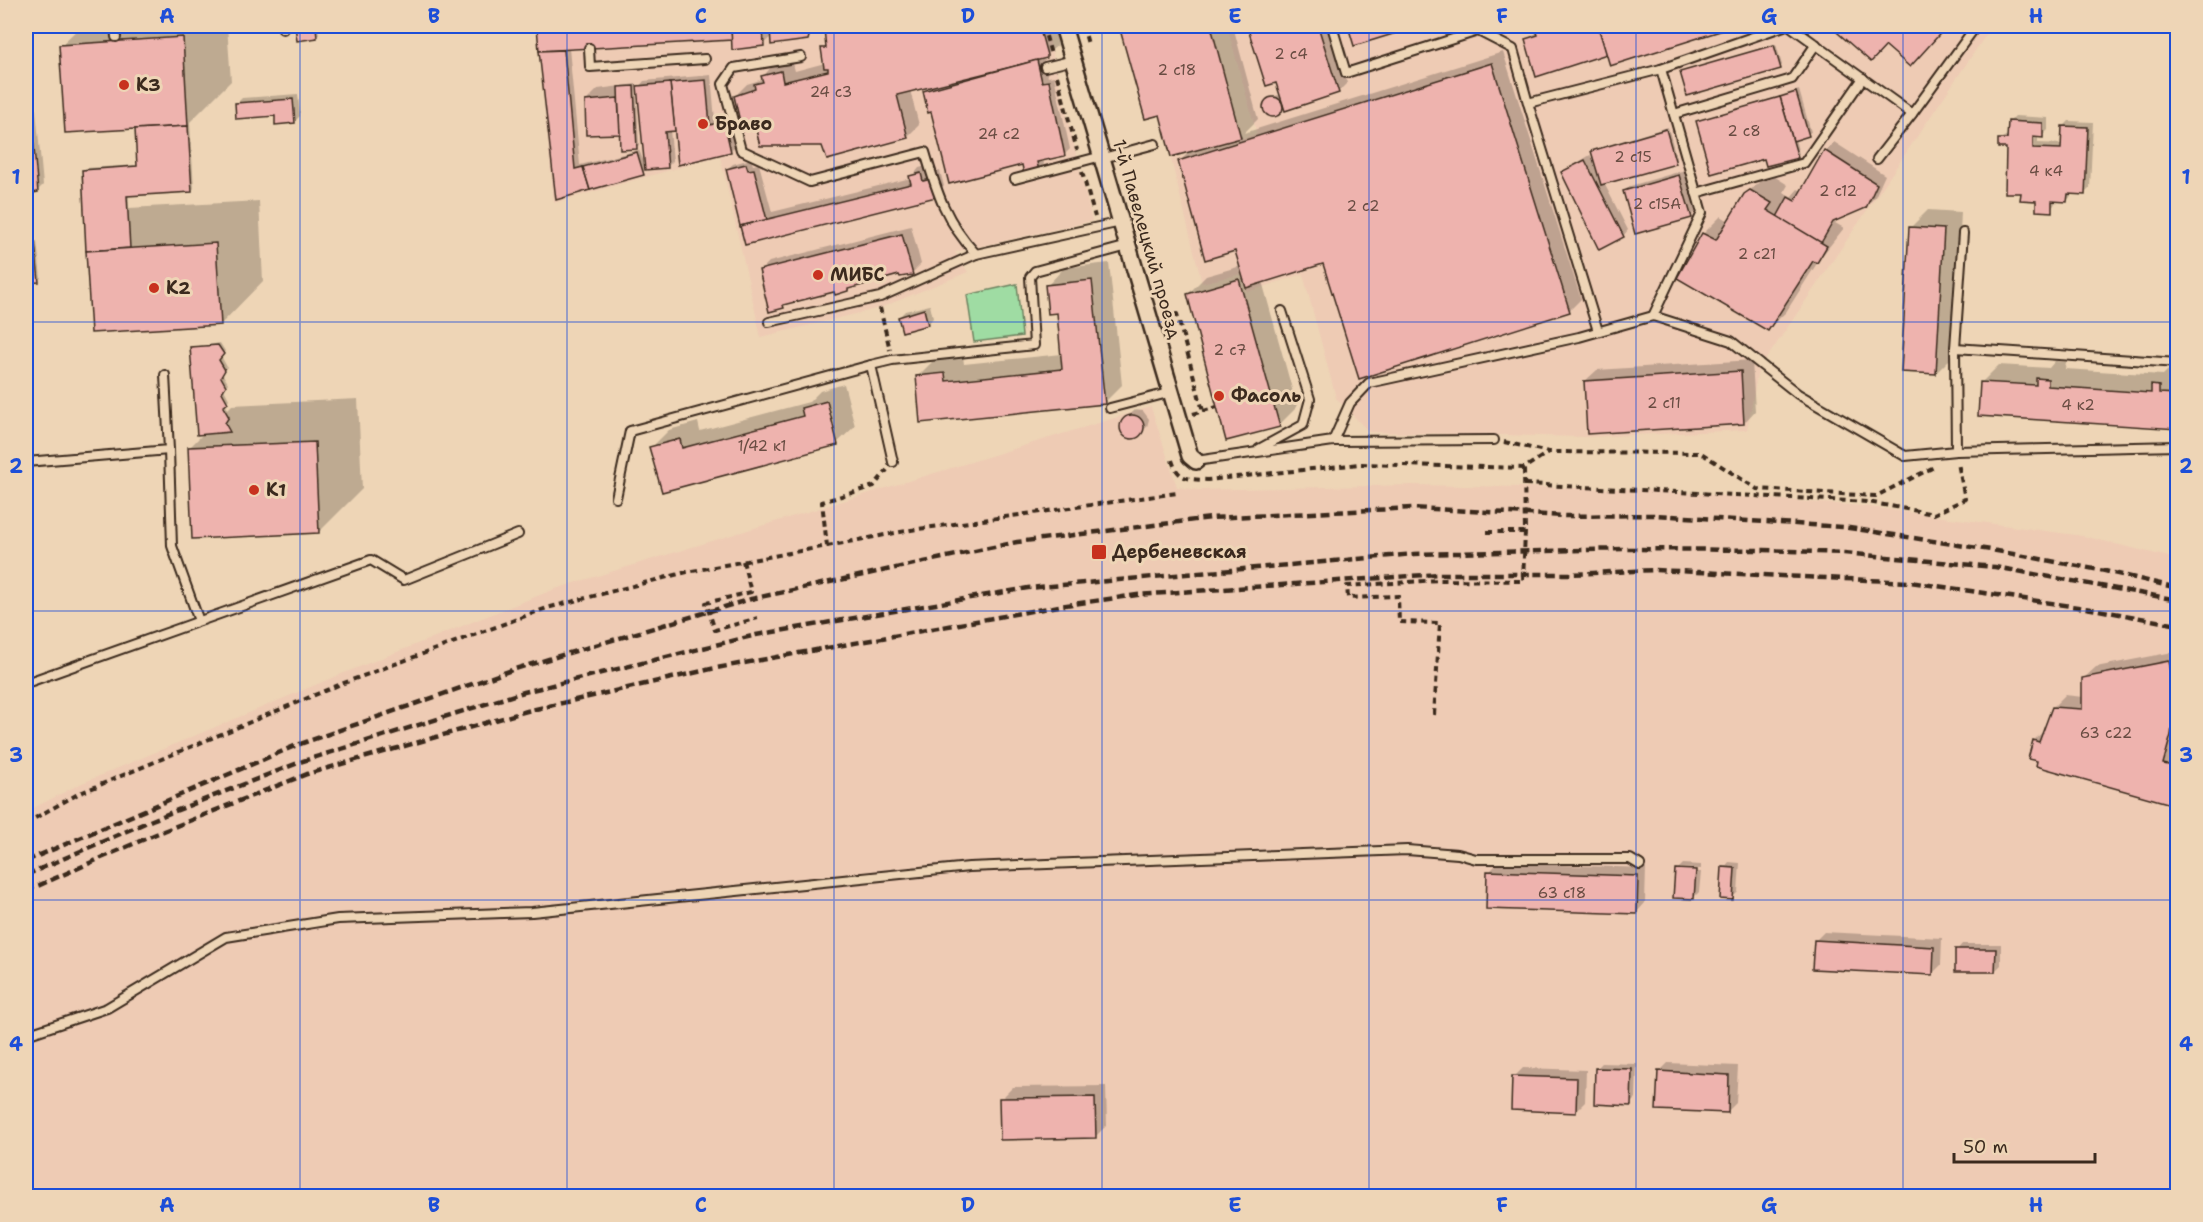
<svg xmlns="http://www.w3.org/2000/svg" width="2203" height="1222" viewBox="0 0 2203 1222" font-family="'Shantell Sans',sans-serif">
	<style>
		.built { fill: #eecbb4 }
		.green { fill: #9fdca3; stroke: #6d8360; stroke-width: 1.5 }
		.shadow { fill: #0003 }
		.building { fill: #eeb3ae; stroke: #3b2a1e; stroke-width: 1.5 }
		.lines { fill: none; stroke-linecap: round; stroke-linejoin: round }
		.service-casing { stroke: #3b2a1e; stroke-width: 12 }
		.minor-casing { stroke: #3b2a1e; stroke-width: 20 }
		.path { stroke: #3b2a1e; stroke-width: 4; stroke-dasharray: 6 4.5; stroke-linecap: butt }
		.service { stroke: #eed5b6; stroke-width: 8 }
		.minor { stroke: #eed5b6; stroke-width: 15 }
		.rail { stroke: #3b2a1e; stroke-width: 4.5; stroke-dasharray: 9 4.5; stroke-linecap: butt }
		.grid { fill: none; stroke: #1d4ed8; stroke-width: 1.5; stroke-opacity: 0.55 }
		.poi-dot { fill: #c8321e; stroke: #eed5b6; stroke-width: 2 }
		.labels { text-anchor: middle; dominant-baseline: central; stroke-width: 6; stroke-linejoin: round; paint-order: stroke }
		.number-label { font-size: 15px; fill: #684c42 }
		.poi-label { font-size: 18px; font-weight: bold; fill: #3b2a1e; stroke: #eed5b6; text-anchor: start }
		.street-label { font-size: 18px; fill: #3b2a1e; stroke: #eed5b6 }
		.neatline { fill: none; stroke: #1d4ed8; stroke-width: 2 }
		.grid-label { font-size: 20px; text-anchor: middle; font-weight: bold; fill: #1d4ed8 }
	</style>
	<rect width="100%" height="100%" fill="#eed5b6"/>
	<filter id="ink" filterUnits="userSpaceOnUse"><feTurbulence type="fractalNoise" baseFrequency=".0167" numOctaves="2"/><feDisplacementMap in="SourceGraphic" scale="12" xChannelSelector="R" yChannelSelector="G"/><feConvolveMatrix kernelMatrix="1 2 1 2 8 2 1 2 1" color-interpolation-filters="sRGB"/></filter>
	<g filter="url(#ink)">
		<g class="built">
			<polygon points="536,26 1046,26 1092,221 955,252 968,272 880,308 761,337 720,156 554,203"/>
			<polygon points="1227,26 1992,26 1758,371 1747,430 1587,437 1369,432 1336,398 1303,274 1247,292 1241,274 1202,283 1171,159 1257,134"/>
			<polygon points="1151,407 1177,487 1198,490 1412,485 1632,489 1862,506 2083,536 2177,559 2177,1196 26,1196 26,812 80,784 334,677 555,589"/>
		</g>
		<polygon class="green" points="1017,284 1022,336 974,342 967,295"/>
		<g class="shadow">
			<polygon points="81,26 227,26 231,81 190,122 194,188 192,191 129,194 129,208 259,201 263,281 221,324 93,331 83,170 86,168 139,165 136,129 61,45"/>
			<polygon points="297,26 318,26 319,35 298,39"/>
			<polygon points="539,26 1054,26 1058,45 1043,57 1048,77 1054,76 1070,149 1065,154 1043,159 1044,164 1038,170 1023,164 932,110 924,91 930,85 910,90 919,125 907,137 823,145 756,121 735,96 747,84 760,80 774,64 792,60 795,71 825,63 823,49 827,44 825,27 818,27 807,38 772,36 763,44 733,36 569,48 580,165 639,150 646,167 639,87 644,81 711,75 715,120 729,117 736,145 730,151 676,130 670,130 673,161 667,167 645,169 643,173 557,198"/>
			<polygon points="1121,26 1233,26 1258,119 1244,133 1503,52 1581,299 1569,311 1324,262 1262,281 1297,407 1279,425 1188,294 1206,276 1241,266 1236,249 1179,162 1191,150 1161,113 1146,117"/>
			<polygon points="1248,26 1329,26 1347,83 1338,92 1284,105 1277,114 1271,115 1266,111 1265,105 1268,99 1278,95 1283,99 1277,81 1267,84"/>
			<polygon points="1349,26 1414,26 1355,44"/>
			<polygon points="1536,26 1731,26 1611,64 1608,52 1527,39 1538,32"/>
			<polygon points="1832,26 1946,26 1910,65 1886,44 1871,60"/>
			<polygon points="1776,44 1782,65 1780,68 1682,73"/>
			<polygon points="636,84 639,145 636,147 621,130 586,101 598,89"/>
			<polygon points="1799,90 1811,132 1795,139 1799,154 1797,156 1765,157 1698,121"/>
			<polygon points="298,94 300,116 294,122 236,104 242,98"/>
			<polygon points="35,99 43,185 37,191 26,192 26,100"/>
			<polygon points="2015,116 2048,118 2048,130 2042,136 2038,136 2038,143 2063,144 2063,127 2069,121 2093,122 2090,188 2084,194 2073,193 2067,201 2057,200 2051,210 2038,199 2022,192 2008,147 2000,139 2009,134 2009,122"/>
			<polygon points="1668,127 1677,160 1675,162 1604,183 1628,230 1623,236 1563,172 1590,155 1595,162 1592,151 1595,149"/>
			<polygon points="1834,142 1885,175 1875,197 1866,206 1838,219 1835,223 1844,228 1821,257 1786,312 1768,329 1703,234 1721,216 1729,221 1745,195 1769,173 1788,185 1784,192 1791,197 1798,189 1802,191 1825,151"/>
			<polygon points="751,159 753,165 759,164 772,212 911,178 919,168 930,165 932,173 940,171 944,186 935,195 746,244 727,169 733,164"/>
			<polygon points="1685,170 1697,211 1691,216 1624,191 1630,186"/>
			<polygon points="1928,210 1961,212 1954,355 1936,373 1911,227"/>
			<polygon points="31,216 34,241 37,241 41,278 26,282 26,217"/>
			<polygon points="911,226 921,264 912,273 901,273 852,286 848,290 835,290 787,303 783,306 760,271 769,262"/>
			<polygon points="1109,263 1122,385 1104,403 922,421 917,377 935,359 963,356 964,364 1062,354 1058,311 1047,286 1064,268"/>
			<polygon points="930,305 933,318 928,324 899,317 905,311"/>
			<polygon points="220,343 225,351 221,356 227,367 222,373 228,383 224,389 229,399 225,404 228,409 232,405 358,399 362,489 319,532 189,448 204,433 191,348"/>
			<polygon points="1752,360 1755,411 1744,423 1585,381 1597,370"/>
			<polygon points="2055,361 2066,362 2065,369 2163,375 2170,368 2176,368 2178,427 1981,383 1999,365 2049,368"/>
			<polygon points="844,384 855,426 837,443 663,490 651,448 669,430 698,422 700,431 809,402 820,391"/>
			<polygon points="1135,410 1143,411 1149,419 1147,427 1134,437 1126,435 1121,429 1122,422"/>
			<polygon points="2178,651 2178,740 2174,752 2178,753 2178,804 2038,765 2034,740 2045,730 2053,707 2065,695 2083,697 2083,679 2096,667"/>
			<polygon points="1729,862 1740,863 1738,892 1732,898 1724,868"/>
			<polygon points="1498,863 1646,868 1645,903 1637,912 1489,872"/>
			<polygon points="1683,864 1701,865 1701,869 1680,868 1680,871 1701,872 1699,892 1693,898 1677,870"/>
			<polygon points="1824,932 1942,938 1941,965 1932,974 1815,941"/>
			<polygon points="1962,944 2001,944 2001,965 1995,971 1957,950"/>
			<polygon points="1602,1063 1637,1064 1636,1098 1630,1104 1596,1069"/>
			<polygon points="1668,1063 1738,1066 1736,1103 1727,1112 1659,1072"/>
			<polygon points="1523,1068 1586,1070 1585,1102 1576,1111 1514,1077"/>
			<polygon points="1106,1086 1107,1125 1095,1137 1001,1099 1013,1087"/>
		</g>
		<g class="building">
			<polygon points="295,26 316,26 317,38 297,41"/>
			<polygon points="537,26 731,26 732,40 539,51"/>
			<polygon points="731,26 1039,26 1047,55 1047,58 897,95 908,138 827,160 822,146 760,146 754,122 741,126 734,96 755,89 754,84 763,82 761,76 781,71 783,82 828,71 828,68 824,68 821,48 826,48 824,29 811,29 808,40 771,45 770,27 763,27 764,46 732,50"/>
			<polygon points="1119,26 1211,26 1241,138 1171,157 1160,115 1145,119"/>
			<polygon points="1247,26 1318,26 1339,93 1285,111 1276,83 1266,86"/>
			<polygon points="1348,26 1419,26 1354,46"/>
			<polygon points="1519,26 1598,26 1607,54 1536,77 1525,39 1538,35 1535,27 1521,31"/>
			<polygon points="1598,26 1736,26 1610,66"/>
			<polygon points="1830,26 1947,26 1910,67 1886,46 1871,62"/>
			<polygon points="183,37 188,126 65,133 59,45"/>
			<polygon points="1774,45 1781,69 1687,96 1680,72"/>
			<polygon points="564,50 575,169 583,167 590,190 556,200 539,51"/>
			<polygon points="1037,60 1042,82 1049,81 1065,156 1037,162 1039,171 1024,174 1022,165 949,184 931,112 928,113 923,91"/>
			<polygon points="1492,63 1570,312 1359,379 1323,264 1246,288 1235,251 1205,260 1178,161"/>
			<polygon points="706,80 710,125 724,121 731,152 678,165 670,83"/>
			<polygon points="670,83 675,131 665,132 668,168 645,170 637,86"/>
			<polygon points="634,86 637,149 620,150 618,87"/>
			<polygon points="1796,92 1809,136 1793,141 1780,97"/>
			<polygon points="1780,97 1798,158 1766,166 1764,159 1711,174 1696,121"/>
			<circle cx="1273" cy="107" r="10"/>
			<polygon points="618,98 620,134 586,135 585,101"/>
			<polygon points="293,99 295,123 275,125 275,116 236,119 235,103"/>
			<polygon points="30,104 38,192 26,194 26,105"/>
			<polygon points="2008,121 2043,123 2043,138 2033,137 2033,148 2061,149 2062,126 2088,127 2085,195 2068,194 2067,202 2052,201 2052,212 2036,211 2036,201 2020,200 2021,193 2005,193 2006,148 1998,148 1998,139 2007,139"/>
			<polygon points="188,126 192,192 127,196 130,248 86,251 82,170 137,166 135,129"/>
			<polygon points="1666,129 1676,164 1601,185 1591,151"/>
			<polygon points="1824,150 1877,184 1866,208 1833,222 1821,243 1777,217 1788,197 1795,201"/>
			<polygon points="637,152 644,175 590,190 583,167"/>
			<polygon points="1585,160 1624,237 1599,250 1561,172"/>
			<polygon points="746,164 748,170 754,169 767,220 740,226 726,169"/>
			<polygon points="921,173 923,181 931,179 936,197 745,245 740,226 911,184 909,176"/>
			<polygon points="1679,175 1692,218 1635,234 1623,191"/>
			<polygon points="1750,190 1772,203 1767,210 1827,246 1817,263 1813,261 1768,331 1677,278 1702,233 1716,240 1744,194"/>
			<polygon points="26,218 29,218 32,243 35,243 39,282 26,283"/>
			<polygon points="1909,227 1944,229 1936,374 1901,372"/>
			<polygon points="902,234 913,275 900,277 899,275 848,289 848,291 835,295 834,292 783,305 784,308 769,312 759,270"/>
			<polygon points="216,243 221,325 91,333 86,251"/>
			<polygon points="1239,279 1280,427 1226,441 1187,294"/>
			<polygon points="1092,280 1105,404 920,423 916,376 945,373 946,381 1062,369 1057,313 1048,314 1045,285"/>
			<polygon points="924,309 928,325 902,332 898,317"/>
			<polygon points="218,345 224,354 219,360 225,370 221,377 226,386 222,392 228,403 223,407 229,417 225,423 230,432 197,435 190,347"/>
			<polygon points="1741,371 1744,424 1587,434 1584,381"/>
			<polygon points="2036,378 2048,379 2048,386 2151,393 2151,385 2159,386 2159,393 2178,394 2178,429 1978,416 1980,382 2036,385"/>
			<polygon points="827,401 838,445 662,492 649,447 680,439 682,448 803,416 801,408"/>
			<circle cx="1132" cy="427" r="12"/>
			<polygon points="315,442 319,533 192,539 188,447"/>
			<polygon points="2169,661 2171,672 2178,672 2178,702 2175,702 2171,735 2163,764 2178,767 2178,806 2036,766 2037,761 2028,759 2033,740 2039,742 2052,707 2082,709 2082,678"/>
			<polygon points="1722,867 1735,868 1733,900 1720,899"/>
			<polygon points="1675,869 1696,870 1694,899 1673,898"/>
			<polygon points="1487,871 1638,876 1637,914 1486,909"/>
			<polygon points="1814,940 1934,947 1933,975 1812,969"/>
			<polygon points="1955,949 1996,949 1995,972 1955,972"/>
			<polygon points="1595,1068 1632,1069 1631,1106 1594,1104"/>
			<polygon points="1658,1071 1729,1075 1728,1113 1656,1110"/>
			<polygon points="1512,1076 1577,1078 1576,1113 1511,1110"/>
			<polygon points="1095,1097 1096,1138 1000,1140 999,1098"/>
		</g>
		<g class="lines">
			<defs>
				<g id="service">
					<polyline points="115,26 116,37"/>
					<polyline points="283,26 283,29"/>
					<polyline points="1332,26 1346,73 1478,31 1513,49 1528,103"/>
					<polyline points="1790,26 1912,114 1976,26"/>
					<polyline points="589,48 590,67 705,59"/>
					<path d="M801 57 734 68 723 84 741 150 810 182 925 152C937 193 946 222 976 254L1121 222"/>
					<polyline points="1045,67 1074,60"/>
					<polyline points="1674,114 1792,79 1816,44"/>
					<polyline points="1103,158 1155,144"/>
					<polyline points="1877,159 1912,114"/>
					<polyline points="1015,179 1102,156"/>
					<polyline points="1696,193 1804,163 1863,78"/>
					<polyline points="1653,316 1702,213 1661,69"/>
					<polyline points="769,322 880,297 976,254"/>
					<polyline points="1598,331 1528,103 1661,69 1784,26"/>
					<polyline points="1955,348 2178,363"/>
					<polyline points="1110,408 1172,392"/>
					<polyline points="1333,441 1350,403 1369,383 1579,337 1653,316 1731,341 1798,394 1905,456 1956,451 2178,446"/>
					<polyline points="1259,449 1303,425 1310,399 1282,311"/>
					<polyline points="169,450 172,546 199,621"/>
					<polyline points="1956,451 1955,348 1963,233"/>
					<polyline points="1196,461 1333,441 1494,440"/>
					<polyline points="26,462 169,450 165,375"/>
					<polyline points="893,462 871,365 892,360 1034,345 1030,277 1035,271 1128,246"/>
					<polyline points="616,498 630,431 871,365"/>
					<polyline points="26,683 371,560 404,580 518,534"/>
					<polyline points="26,1035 107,1008 226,937 338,919 532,912 969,867 1407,850 1458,854 1476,859 1630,859 1640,865"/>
				</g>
				<polyline id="minor" points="1063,26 1190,456 1196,461"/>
			</defs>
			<use href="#service" class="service-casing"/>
			<use href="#minor" class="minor-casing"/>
			<g class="path">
				<polyline points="1043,26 1051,54"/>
				<polyline points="1083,26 1088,44"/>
				<polyline points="1057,76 1077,150"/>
				<polyline points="1082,172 1095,217"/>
				<polyline points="880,308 890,350"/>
				<polyline points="1165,317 1177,314 1203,411"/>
				<polyline points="1193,414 1217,407"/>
				<polyline points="1504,442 1549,452 1701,453 1757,489 1876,496 1936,466"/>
				<path d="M1172 460C1178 480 1188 479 1207 480L1360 464 1524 468 1549 452"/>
				<polyline points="1525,484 1868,502 1934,514 1965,499 1958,463"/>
				<polyline points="1487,532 1525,532 1524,469"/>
				<polyline points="827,546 911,530 1177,493"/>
				<polyline points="743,561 751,592 706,603 715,630 758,618"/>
				<polyline points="1434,715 1440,623 1399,622 1398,596 1348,598 1347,586 1439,580 1523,581 1525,532"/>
				<polyline points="26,823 78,794 341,684 547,608 687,572 827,546 822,502 874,486 887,470"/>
			</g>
			<use href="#service" class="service"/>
			<use href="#minor" class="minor"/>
			<g class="rail">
				<polyline points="26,861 297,745 515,669 751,599 1017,542 1211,518 1413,508 1566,516 1655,515 1843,527 1997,551 2105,571 2178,588"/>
				<polyline points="26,875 152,820 303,761 524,692 756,635 1028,588 1414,554 1626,549 1764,550 1844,553 1995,567 2178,600"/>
				<polyline points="26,891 156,834 307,774 527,711 711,669 1059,606 1137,595 1439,574 1571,574 1655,570 1910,582 2098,610 2178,625"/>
			</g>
		</g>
	</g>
	<path class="grid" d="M300 26V1196M567 26V1196M834 26V1196M1102 26V1196M1369 26V1196M1636 26V1196M1903 26V1196M26 322H2178M26 611H2178M26 900H2178"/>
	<g class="poi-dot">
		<circle cx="124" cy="85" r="6"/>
		<circle cx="703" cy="124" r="6"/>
		<circle cx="818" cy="275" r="6"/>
		<circle cx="154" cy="288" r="6"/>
		<circle cx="1219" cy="396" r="6"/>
		<circle cx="254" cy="490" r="6"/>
		<rect x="1091" y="544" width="16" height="16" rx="3"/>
	</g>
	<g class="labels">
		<g class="number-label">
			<text x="1291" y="54">2 с4</text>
			<text x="1177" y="70">2 с18</text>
			<text x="831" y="92">24 с3</text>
			<text x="1744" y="131">2 с8</text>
			<text x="999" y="134">24 с2</text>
			<text x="1633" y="157">2 с15</text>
			<text x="2046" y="171">4 к4</text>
			<text x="1838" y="191">2 с12</text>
			<text x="1657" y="204">2 с15А</text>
			<text x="1363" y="206">2 с2</text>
			<text x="1757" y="254">2 с21</text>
			<text x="1230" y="350">2 с7</text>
			<text x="1664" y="403">2 с11</text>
			<text x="2078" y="405">4 к2</text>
			<text x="762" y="446">1/42 к1</text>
			<text x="2106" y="733">63 с22</text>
			<text x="1562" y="893">63 с18</text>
		</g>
		<g class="poi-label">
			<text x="136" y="85">К3</text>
			<text x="715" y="124">Браво</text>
			<text x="830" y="275">МИБС</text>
			<text x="166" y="288">К2</text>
			<text x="1231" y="396">Фасоль</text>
			<text x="266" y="490">К1</text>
			<text x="1112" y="552">Дербеневская</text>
		</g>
		<g class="street-label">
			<text transform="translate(1147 239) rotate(74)">1-й Павелецкий проезд</text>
		</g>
	</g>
	<rect width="2203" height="1222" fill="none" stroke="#eed5b6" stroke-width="66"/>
	<path d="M1954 1153v9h141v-9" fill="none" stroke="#3b2a1e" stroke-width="3"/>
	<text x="1963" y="1153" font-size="18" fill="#3b2a1e" stroke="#eed5b6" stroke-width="4.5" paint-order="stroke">50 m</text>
	<rect x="33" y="33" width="2137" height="1156" class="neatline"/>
	<g class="grid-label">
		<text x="167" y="23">A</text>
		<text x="434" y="23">B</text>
		<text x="701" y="23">C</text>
		<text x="968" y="23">D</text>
		<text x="1235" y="23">E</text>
		<text x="1502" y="23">F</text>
		<text x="1769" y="23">G</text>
		<text x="2036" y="23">H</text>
		<text x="16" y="184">1</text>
		<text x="2186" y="184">1</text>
		<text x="16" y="473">2</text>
		<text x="2186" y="473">2</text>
		<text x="16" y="762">3</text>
		<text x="2186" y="762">3</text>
		<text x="16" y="1051">4</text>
		<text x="2186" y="1051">4</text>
		<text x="167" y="1212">A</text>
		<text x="434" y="1212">B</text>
		<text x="701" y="1212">C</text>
		<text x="968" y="1212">D</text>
		<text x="1235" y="1212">E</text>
		<text x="1502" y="1212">F</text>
		<text x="1769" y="1212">G</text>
		<text x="2036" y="1212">H</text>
	</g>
</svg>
